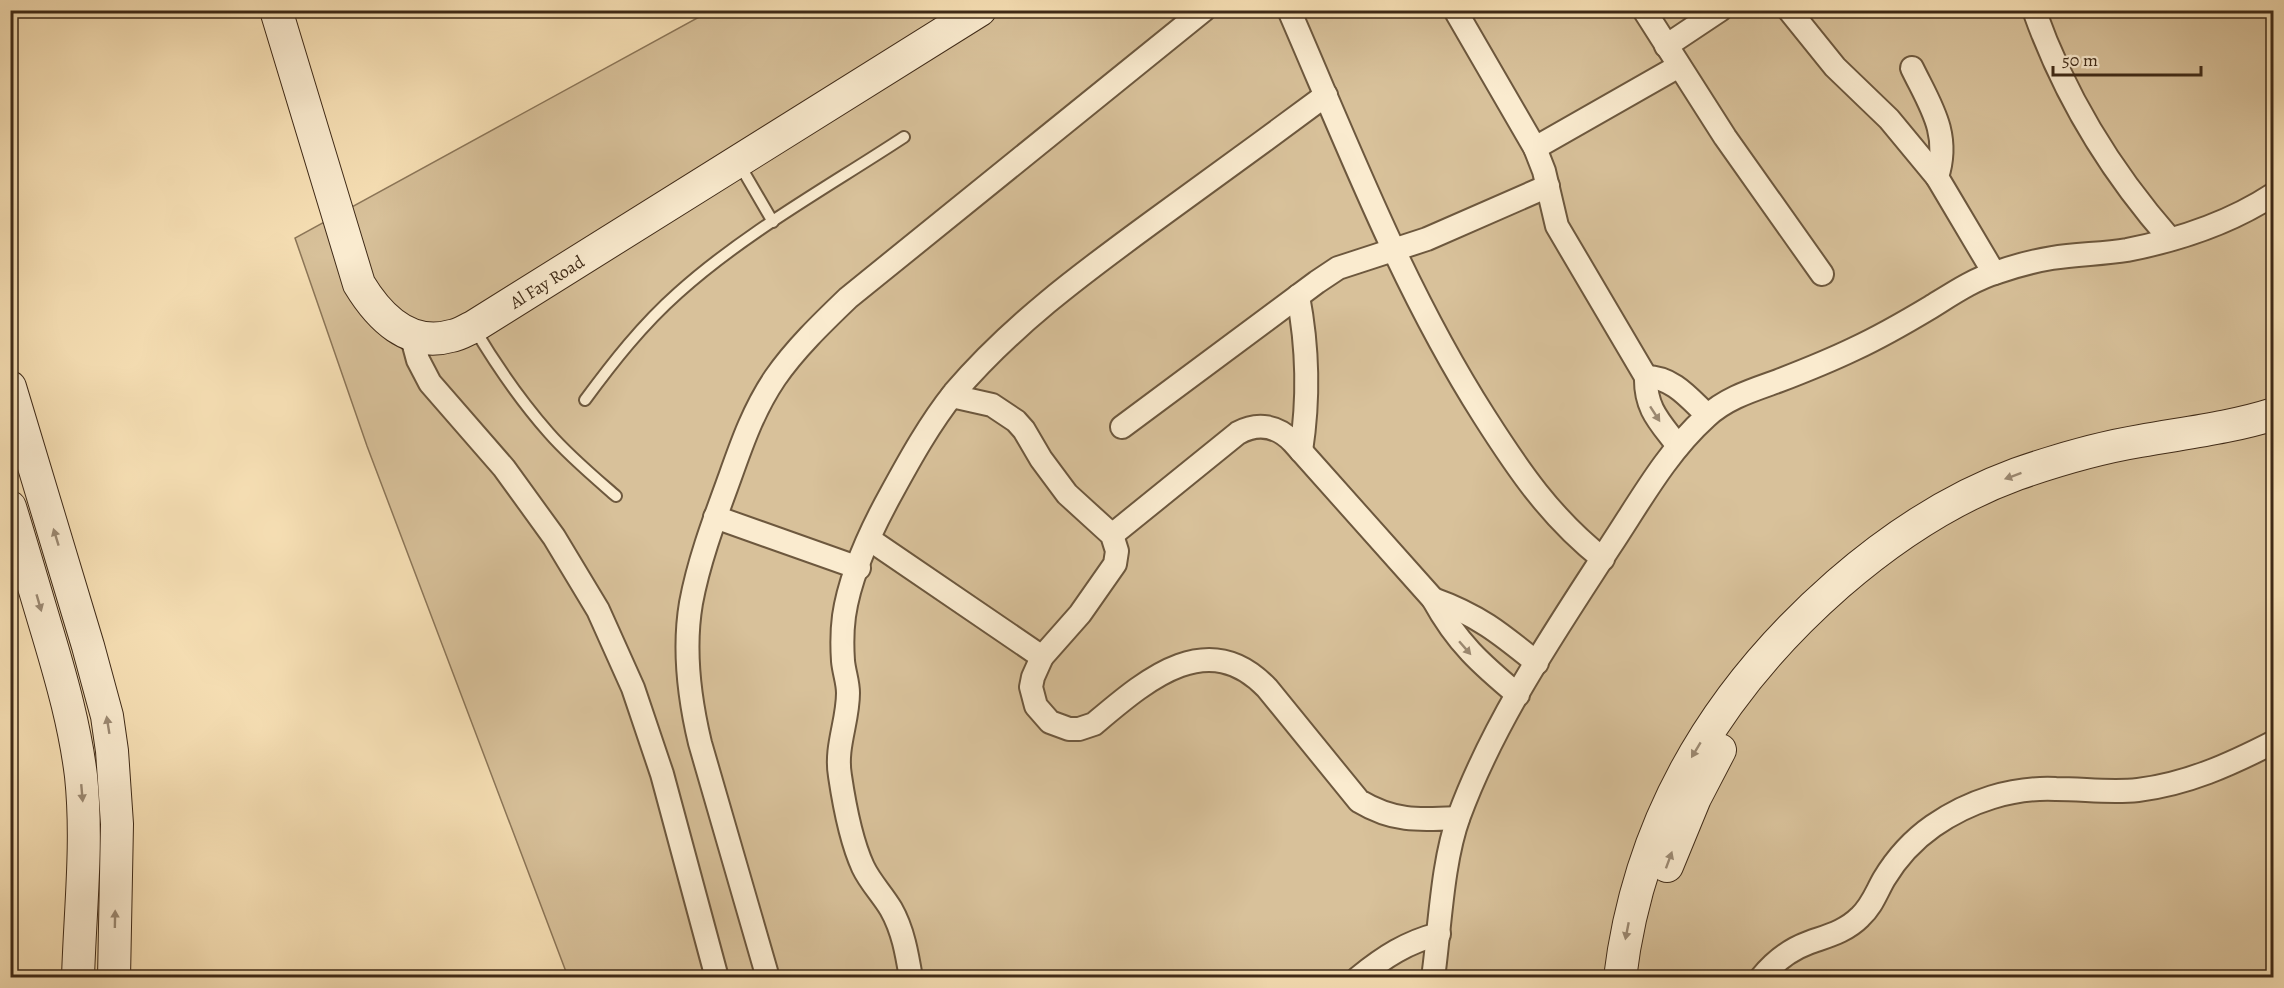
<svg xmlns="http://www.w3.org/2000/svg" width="2284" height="988" viewBox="0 0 2284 988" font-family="Alegreya,serif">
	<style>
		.green { fill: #d8c19a; stroke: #8c7658; stroke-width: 1.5 }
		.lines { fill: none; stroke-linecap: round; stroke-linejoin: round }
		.lane-casing { stroke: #6d583e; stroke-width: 14 }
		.street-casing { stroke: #6d583e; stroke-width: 26 }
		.secondary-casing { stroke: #3f2a17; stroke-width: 34 }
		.path { stroke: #3f2a17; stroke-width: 4; stroke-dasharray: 1.5 3; stroke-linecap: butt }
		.lane { stroke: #faebcf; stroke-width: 10 }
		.street { stroke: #faebcf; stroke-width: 22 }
		.secondary { stroke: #faebcf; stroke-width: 32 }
		.oneway { fill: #9c8a73 }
		.labels { text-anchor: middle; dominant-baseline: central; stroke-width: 4.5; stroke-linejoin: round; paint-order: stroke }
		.street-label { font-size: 18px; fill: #3f2a17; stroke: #faebcf }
	</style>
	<rect width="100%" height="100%" fill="#f7e0b5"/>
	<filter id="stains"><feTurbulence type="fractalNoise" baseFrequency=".00333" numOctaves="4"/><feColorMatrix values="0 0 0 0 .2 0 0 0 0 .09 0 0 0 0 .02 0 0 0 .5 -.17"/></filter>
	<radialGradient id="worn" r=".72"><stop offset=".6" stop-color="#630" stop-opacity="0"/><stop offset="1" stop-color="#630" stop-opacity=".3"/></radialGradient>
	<polygon class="green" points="710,11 2273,11 2273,977 568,977 367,446 295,238"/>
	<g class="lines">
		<defs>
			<g id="lane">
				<polyline points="738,162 773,222"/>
				<path d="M474 328C496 365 520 400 549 433 569 456 593 476 616 496"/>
				<path d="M585 400C613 362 642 325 678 293 746 232 828 187 904 137"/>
			</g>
			<g id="street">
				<path d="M1289 10C1349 148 1403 289 1484 416 1519 471 1551 518 1603 559"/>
				<path d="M1455 10 1535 148 1544 171 1557 226 1646 377C1645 409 1660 422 1678 446"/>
				<polyline points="1644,10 1725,137 1822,274"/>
				<polyline points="1789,10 1835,67 1889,119 1937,177 1994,273"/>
				<path d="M2034 10C2064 95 2111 172 2170 239"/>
				<polyline points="1666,46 1720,10"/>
				<path d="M1912 68C1930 105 1951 134 1937 177"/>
				<polyline points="1535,148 1679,66"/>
				<path d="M1298 296C1308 348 1309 399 1301 451"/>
				<polyline points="411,334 418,360 430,383 504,468 554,537 598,610 633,688 662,774 717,978"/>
				<path d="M1646 377C1673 377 1689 398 1707 415"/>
				<path d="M952 396 992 405 1016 421 1024 430 1041 459 1067 494 1112 535 1117 551 1115 564 1080 614 1042 657 1033 677 1031 687 1036 706 1050 722 1069 729H1079L1094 724C1144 682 1207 625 1267 688L1359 801C1394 822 1419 820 1458 818"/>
				<polyline points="1122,427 1317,282 1338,268 1427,239 1548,186"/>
				<polyline points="715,517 859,568"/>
				<path d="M1112 535 1238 433C1258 422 1278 426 1293 442L1433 599C1457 643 1481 664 1518 695"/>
				<polyline points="869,539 1042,657"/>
				<path d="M1433 599C1478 615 1500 633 1537 663"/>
				<path d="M768 978 700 743C689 697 683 650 691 603 699 560 715 518 730 477 742 443 754 409 775 378 795 349 822 323 848 298L1204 10"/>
				<path d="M911 978C907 954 903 930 891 909 882 894 870 882 863 867 852 843 844 803 840 776 835 747 848 722 848 693 848 682 844 672 843 661 842 646 842 631 844 616 850 575 872 528 892 492 910 459 930 423 954 393 1011 326 1080 275 1151 223 1209 181 1268 138 1326 95"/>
				<path d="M1358 978C1384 957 1407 942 1439 934"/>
				<path d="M1433 978C1440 928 1442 862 1459 816 1494 721 1554 633 1609 548 1639 503 1666 453 1706 417 1726 398 1753 390 1778 381 1804 371 1829 361 1854 349 1880 337 1906 322 1931 307 1952 294 1974 279 1998 272 2015 266 2034 261 2052 258 2077 254 2103 254 2127 250 2178 240 2230 223 2274 194"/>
				<path d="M1761 978C1774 962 1789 950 1808 943 1827 936 1845 932 1860 917 1872 906 1876 893 1884 879 1896 859 1913 840 1933 826 1969 801 2012 787 2056 789 2084 789 2110 793 2138 790 2187 784 2229 765 2274 742"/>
			</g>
			<g id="secondary">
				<path d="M276 10 359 284C379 317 409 348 451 336 459 335 466 330 473 327L980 10"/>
				<polyline points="10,387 88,646 107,716 112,751 117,824 114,978"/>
				<path d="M10 507C23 549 35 591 48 634 62 681 75 727 81 776 88 843 80 910 78 978"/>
				<polyline points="1667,866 1695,798 1720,750"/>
				<path d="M1620 978C1639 818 1718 689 1838 584 1891 538 1951 498 2017 474 2057 460 2098 448 2140 441 2184 433 2230 428 2274 414"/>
			</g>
		</defs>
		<use href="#lane" class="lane-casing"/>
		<use href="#street" class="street-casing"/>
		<use href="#secondary" class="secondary-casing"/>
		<polyline class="path" points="10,871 12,978"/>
		<use href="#lane" class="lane"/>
		<use href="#street" class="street"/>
		<use href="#secondary" class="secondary"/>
	</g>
	<defs><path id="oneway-solid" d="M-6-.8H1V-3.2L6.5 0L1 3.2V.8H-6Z" transform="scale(1.5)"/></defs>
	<g class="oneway">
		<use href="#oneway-solid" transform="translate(1655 414) rotate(57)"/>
		<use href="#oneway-solid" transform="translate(2013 476) rotate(160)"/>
		<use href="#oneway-solid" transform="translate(56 537) rotate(-107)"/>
		<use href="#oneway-solid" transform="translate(39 603) rotate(74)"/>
		<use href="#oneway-solid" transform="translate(1465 648) rotate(49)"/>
		<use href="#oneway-solid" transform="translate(108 725) rotate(-99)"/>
		<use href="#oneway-solid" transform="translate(1696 750) rotate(121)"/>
		<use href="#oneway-solid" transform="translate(82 793) rotate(85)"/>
		<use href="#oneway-solid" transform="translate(1669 860) rotate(-70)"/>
		<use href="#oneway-solid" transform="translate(115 919) rotate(-89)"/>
		<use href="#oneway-solid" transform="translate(1627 931) rotate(101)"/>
	</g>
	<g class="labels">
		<g class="street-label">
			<text transform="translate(547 282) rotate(-32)">Al Fay Road</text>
		</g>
	</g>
	<rect width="2284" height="988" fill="none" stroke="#f7e0b5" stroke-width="36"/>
	<rect x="12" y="12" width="2260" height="964" fill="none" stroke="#3f2a17" stroke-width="3"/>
	<rect x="18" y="18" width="2248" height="952" fill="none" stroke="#3f2a17" stroke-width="1.5"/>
	<path d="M2053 66v9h148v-9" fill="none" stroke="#3f2a17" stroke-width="3"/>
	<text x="2062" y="66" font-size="18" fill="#3f2a17" stroke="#faebcf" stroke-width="4.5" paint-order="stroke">50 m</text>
	<rect width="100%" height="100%" filter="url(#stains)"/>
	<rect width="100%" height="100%" fill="url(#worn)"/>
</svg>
